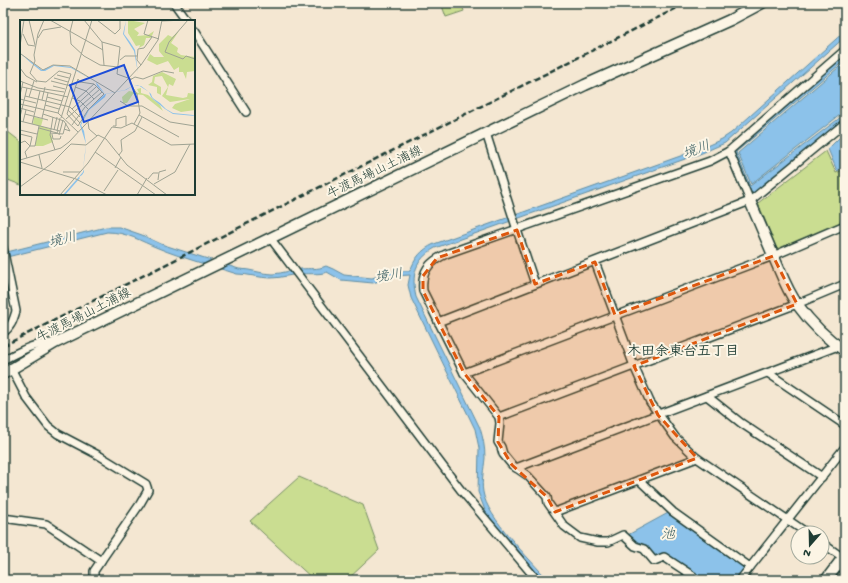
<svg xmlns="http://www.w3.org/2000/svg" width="848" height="583" viewBox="0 0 848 583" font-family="'Gochi Hand','Klee One',sans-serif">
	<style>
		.green { fill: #cadd91; stroke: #748d62 }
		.water { fill: #8cc2ea; stroke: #608da1 }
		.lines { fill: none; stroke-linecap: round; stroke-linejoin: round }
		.street-casing { stroke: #1f3d34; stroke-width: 10 }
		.secondary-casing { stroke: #1f3d34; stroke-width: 13 }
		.street { stroke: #fcf5e5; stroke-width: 7 }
		.secondary { stroke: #fcf5e5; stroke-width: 10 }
		.rail { stroke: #1f3d34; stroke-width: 2.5; stroke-dasharray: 6 3; stroke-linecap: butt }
		.marked { fill: #de580e; fill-opacity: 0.2; stroke: #de580e; stroke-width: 3; stroke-dasharray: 8 5; stroke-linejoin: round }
		.labels { text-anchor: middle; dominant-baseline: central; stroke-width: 4; stroke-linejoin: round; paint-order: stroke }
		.street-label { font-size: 13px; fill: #1f3d34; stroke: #fcf5e5 }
		.water-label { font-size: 14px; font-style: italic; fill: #3a5e62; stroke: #fcf5e5 }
		.neighbourhood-label { font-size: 14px; font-weight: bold; fill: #1f3d34; stroke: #fcf5e5 }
		.inset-road { fill: none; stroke: #9fa393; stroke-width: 1 }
		.view { fill: #1d4ed8; fill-opacity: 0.15; stroke: #1d4ed8; stroke-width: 2 }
		.inset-edge { fill: none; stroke: #1f3d34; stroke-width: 2 }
	</style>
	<rect width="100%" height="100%" fill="#f4e7d2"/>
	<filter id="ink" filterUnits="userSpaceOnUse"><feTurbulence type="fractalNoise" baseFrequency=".025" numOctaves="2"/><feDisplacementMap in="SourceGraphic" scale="8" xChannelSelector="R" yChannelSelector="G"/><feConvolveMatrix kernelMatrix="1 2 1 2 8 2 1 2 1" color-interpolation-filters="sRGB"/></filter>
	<g filter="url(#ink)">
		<g class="green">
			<polygon points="441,3 461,3 464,11 446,17"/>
			<polygon points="3,128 21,142 21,185 8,180 3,173"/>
			<polygon points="826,151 836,173 845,169 845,220 777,249 758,203"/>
			<polygon points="299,477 363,505 379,550 347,580 314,580 250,521"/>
		</g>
		<g class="water">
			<path d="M845 31V37L725 143 702 153 435 248C415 260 411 275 416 297L480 428C483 438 485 447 485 458 484 469 481 481 483 492 487 518 530 559 548 580H541L486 513 478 492 479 448 475 429 411 298 408 285 410 275 394 276 373 283 341 280 327 272C319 275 311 273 302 274 292 274 282 278 271 278 259 278 249 274 237 274 212 266 182 258 158 248 140 241 127 232 107 232L3 258V253L106 227H119L142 235 161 244 239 269C251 269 261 274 273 274 283 273 292 270 301 269 310 268 317 270 326 266L333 269 344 275 372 278 393 271H410C415 258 421 250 434 244L700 149 722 139 731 133Z"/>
			<polygon points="845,52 845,60 736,152 750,186 845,114 845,120 751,198 732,152"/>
			<polygon points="845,62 845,111 751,184 738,153"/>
			<polygon points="845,132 845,167 837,171 828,149"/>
			<polygon points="670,512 747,568 738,580 698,580 665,555 655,558 626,536"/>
		</g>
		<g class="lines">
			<defs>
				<g id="street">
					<polyline points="174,3 187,21"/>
					<polyline points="194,31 246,112"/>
					<polyline points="486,133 517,230 535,284"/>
					<polyline points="729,151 750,201"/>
					<polyline points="271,239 460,489 537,580"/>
					<path d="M3 248 16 311C13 321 11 327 3 333"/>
					<polyline points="595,262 634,366 650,402 675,437 697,458 807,533"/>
					<polyline points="438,322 750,201 845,123"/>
					<path d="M3 360C19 352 35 342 53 343"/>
					<polyline points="12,370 26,397 48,426 58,434 100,456 146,484 148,490 140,504 94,571 94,580"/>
					<polyline points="464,373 773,256 845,225"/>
					<polyline points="768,373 845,425"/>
					<polyline points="707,396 741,423 822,477"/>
					<polyline points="499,417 797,304 845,284"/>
					<polyline points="516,468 838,346"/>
					<polyline points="639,480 673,512 750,567"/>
					<polyline points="555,512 697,458"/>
					<polyline points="3,518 46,524 101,561"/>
					<polyline points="822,543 845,559"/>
					<path d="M696 580 693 576 664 557 654 561 644 549 635 546 623 535 608 542H598L580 538 564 526 548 503 547 497 528 476 512 465 503 454 501 447 498 442 500 423 499 417 464 373 423 291C421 271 429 262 446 254L710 161 729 151 845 50"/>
					<polyline points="740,580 845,447"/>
				</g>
				<g id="secondary">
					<path d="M750 201C760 224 769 246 779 269 784 281 789 293 797 304 810 322 827 339 845 351"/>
					<polyline points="3,374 55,343 585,85 730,20 762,3"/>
					<polyline points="826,580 845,555"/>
				</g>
			</defs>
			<use href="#street" class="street-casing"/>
			<use href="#secondary" class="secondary-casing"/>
			<use href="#street" class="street"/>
			<use href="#secondary" class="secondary"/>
			<polyline class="rail" points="3,346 687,3"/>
		</g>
	</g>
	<path class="marked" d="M517 230 535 284 595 262 615 315 773 256 797 304 634 366 658 415 697 458 555 512 547 497 512 465 498 442 499 417 464 373 423 291V276L437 258Z"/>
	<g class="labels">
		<g class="street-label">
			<text transform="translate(375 173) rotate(-26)">牛渡馬場山土浦線</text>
			<text transform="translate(84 316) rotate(-27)">牛渡馬場山土浦線</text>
		</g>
		<g class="water-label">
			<text transform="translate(697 151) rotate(-20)">境川</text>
			<text transform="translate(63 241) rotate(-15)">境川</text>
			<text transform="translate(389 277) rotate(-9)">境川</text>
			<text x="668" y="535">池</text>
		</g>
		<g class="neighbourhood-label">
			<text x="683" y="352">木田余東台五丁目</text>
		</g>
	</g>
	<g transform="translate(20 20)">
		<rect width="175" height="175" fill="#f4e7d2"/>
		<path d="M108 0 125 3 114 9 119 13 117 16 128 15 134 11 131 18H126L124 25 119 28 120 25 116 26 108 13ZM159 11 151 23 158 28 157 32 161 35 175 37V51L167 52 166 59 163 52H159V47L154 50 148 41 137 45 127 40 130 34 134 37H144L139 31V24L148 15 152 17ZM142 52 156 59 153 66 149 64 146 75 163 78 167 77 168 73 175 74V90L161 92 152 88 155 84 170 79 150 82 142 76 148 67 142 56 135 57 134 63 141 67V75L137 73V67L128 65 132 62 133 56ZM121 68V73L128 75 140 85 143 91 123 75 113 74 107 83H103L102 77 109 71 119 73 117 69ZM14 97 23 99 21 106 30 109 33 122 23 126H15L19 106 13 104Z" fill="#cadd91"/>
		<path d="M106 0 104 14 110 22 115 30 118 53 114 65 121 66 129 72 131 74 132 77 134 79 140 83 146 89 153 93 173 95 175 96 153 94 145 89 134 80 131 77 129 72 118 65H114L106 70 86 74 85 77 69 90 61 105 64 111 66 124 65 135 63 149 64 152 62 155 59 157 60 158 45 175H43L63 152V149L66 124 60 105 68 90 85 74 77 66 76 62 51 48 34 46 25 51H21L11 43 0 33 22 50 34 45 51 47 76 62 85 74 105 70 114 65 118 53 114 31 103 14Z" fill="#8cc2ea"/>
		<path class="inset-road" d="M9 0 15 25M24 0 18 14 14 35 15 41 10 53 17 61 26 62 39 51 51 54 38 93M30 0 83 30M64 0 82 22 100 27 97 54 108 58M77 0 95 14 100 9V0M128 0 124 14 139 19M168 0 149 22 145 32 163 39 166 36 175 39M142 1 165 0M50 12 51 24 64 36 80 45 98 47M50 12 53 0M3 14 8 25 15 26M18 18 23 10 41 7M82 22 84 45M0 26 4 0M0 37 1 34 23 50 33 45 50 46 95 73M100 40 105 36H117M121 45 117 40 118 29 124 28 132 17M0 48 6 56 17 62M37 55 49 58M34 58 48 62M111 58 110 63 117 74 120 93 114 104M58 59 60 62 74 64 84 74 68 90 58 106 47 94ZM110 60 115 57 123 59 143 51 154 53M0 61 18 68 44 72M31 61 51 66M33 66 45 69M2 67 48 77M55 67 66 71 74 79M0 75 3 62M5 76 50 87 60 97M9 77 14 61M27 77 42 81M52 78 60 81 68 89M0 79 16 83M57 79 74 64M22 80 25 67M100 81 108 86H122L150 102 175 106M0 84 38 93 58 112M25 85 39 89M0 88 14 92M52 89 76 67M48 90 60 103M5 94 28 100M23 94 44 101 50 111 44 109M119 95 159 117M0 97 7 68M33 97 30 115 35 130M22 98 28 73M41 98 72 0M46 99 80 69M0 101 40 111M3 102 6 90M68 102 69 109 77 116M12 104 20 71M52 105 65 87 82 72M93 106H96V99L106 96V105M19 108 37 113 38 111M0 110 17 114M34 110 37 97M37 111 40 98M30 113 43 114 46 103M0 114 12 117 10 126M32 114 33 119H40L41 116M39 115 43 100M0 123 5 121 10 126M75 132 136 175M19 135 22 148M99 135 102 131 101 120 115 111 122 97M7 138 5 132 10 126H15L19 106M0 140 41 128 49 122 121 45 138 20 142 0M0 142 56 159 87 175M95 148 101 137M43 152H60M128 159 133 153H138M138 160 139 152 146 150M134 164 155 152 170 124M0 167 31 144 51 124 66 125 78 115 86 119 107 145 147 175M84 171 98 150M40 175 68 143 92 107 101 108 112 103 151 125 175 124M117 175 127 158"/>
		<path class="view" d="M104 45 118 82 64 102 50 65Z"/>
		<rect width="175" height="175" class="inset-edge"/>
	</g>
	<rect width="848" height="583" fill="none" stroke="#fcf5e5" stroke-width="16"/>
	<rect x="8" y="8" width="832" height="567" fill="none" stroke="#1f3d34" stroke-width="1.5" filter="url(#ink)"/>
	<g transform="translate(810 545) rotate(200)"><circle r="19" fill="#fcf5e5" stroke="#a4ab9e"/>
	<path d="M0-3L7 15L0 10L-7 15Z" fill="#1f3d34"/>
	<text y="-6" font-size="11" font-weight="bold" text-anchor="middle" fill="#1f3d34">N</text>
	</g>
</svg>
